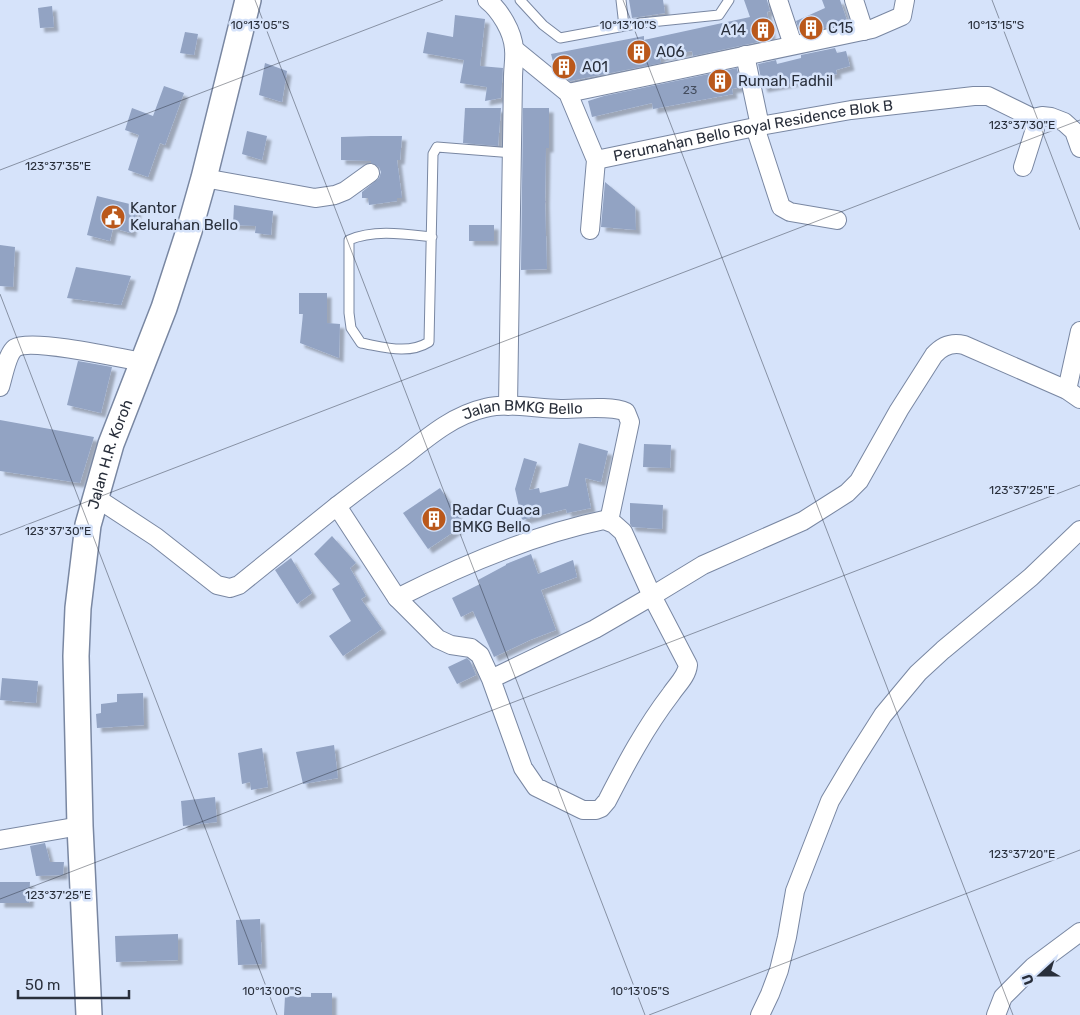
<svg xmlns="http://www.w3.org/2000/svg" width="1080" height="1015" viewBox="0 0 1080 1015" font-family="Rubik,sans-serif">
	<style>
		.building { fill: #92a3c3; filter: url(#shadow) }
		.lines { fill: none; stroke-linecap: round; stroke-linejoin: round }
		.service-casing { stroke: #7987a2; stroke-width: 11 }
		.minor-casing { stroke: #7987a2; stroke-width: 20 }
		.secondary-casing { stroke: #7987a2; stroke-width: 28 }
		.service { stroke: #fff; stroke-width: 9 }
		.minor { stroke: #fff; stroke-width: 18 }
		.secondary { stroke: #fff; stroke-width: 25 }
		.ticks { fill: none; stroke: #292f3b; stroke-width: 1; stroke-opacity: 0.45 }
		.labels { text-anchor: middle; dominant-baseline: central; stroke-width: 5; stroke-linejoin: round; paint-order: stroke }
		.number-label { font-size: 12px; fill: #434c5d }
		.poi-label { font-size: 15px; fill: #292f3b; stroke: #d6e3fa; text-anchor: start }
		.street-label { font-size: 15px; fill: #292f3b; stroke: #d6e3fa }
		.ticks-label { font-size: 12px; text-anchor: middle; fill: #292f3b; stroke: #d6e3fa; stroke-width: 5; stroke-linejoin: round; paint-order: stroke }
	</style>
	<defs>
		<filter id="shadow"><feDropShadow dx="4.5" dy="4.5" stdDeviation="1" flood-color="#0004"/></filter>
	</defs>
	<rect width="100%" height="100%" fill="#d6e3fa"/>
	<g class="building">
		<polygon points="629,0 663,0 665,13 632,18"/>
		<polygon points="744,0 767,0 770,11 767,12 772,39 693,56 692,51 660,57 661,63 570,81 555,69 551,54 644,36 644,40 750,17"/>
		<polygon points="822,0 840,0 848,23 800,33 796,21 825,8"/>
		<polygon points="52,6 54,27 40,28 38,8"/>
		<polygon points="455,15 485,19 480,66 503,68 501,98 485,101 487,87 460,83 464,60 423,53 427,32 453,37"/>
		<polygon points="185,32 198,34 194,55 180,53"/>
		<polygon points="835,48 837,53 846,51 850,66 836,70 837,74 763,88 758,64 776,60 777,64 801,58 801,55"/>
		<polygon points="265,63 287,71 282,102 259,95"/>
		<polygon points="737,68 741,87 732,89 733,94 653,109 652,103 592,117 588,101 604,96"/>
		<polygon points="164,86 184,93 165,145 160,143 148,177 128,170 139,135 125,130 132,108 153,116"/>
		<polygon points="465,108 501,108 498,146 463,143"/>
		<polygon points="523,108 549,108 549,148 546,148 545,202 547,269 521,270"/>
		<polygon points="247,131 267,136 262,160 242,154"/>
		<polygon points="371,136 402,136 400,160 397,160 402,198 397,198 397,201 369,205 368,198 362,198 362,192 379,178 381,172 379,167 371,163 371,161 341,160 341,137"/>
		<polygon points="605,182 635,207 636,230 601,227"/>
		<polygon points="97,196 138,206 131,233 113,228 110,241 87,235"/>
		<polygon points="234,205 273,211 271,235 255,233 256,226 233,225"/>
		<rect x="469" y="225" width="25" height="16"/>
		<polygon points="0,245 15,247 13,287 0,286"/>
		<polygon points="76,267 131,276 121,305 67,298"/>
		<polygon points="299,293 327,293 327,323 340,324 339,358 300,343 303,314 299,314"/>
		<polygon points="78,361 112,367 101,413 67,405"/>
		<polygon points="0,420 94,437 80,483 0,471"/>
		<polygon points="579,443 608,451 601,482 585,478 591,508 567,513 566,509 522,520 515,489 524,458 537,462 529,490 539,488 540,493 568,486"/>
		<polygon points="644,444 671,445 670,468 643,467"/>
		<polygon points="440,488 464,525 428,549 403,513"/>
		<polygon points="630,503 663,505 662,529 632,527 630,524"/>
		<polygon points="332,536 356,563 350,568 366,596 361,599 382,629 343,656 329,636 351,621 332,589 340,584 314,554"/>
		<polygon points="531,554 538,574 573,560 577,577 541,590 556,630 530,640 494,657 473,611 461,617 452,598 480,584 478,580 506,565 506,564"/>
		<polygon points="291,558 312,593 297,604 275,570"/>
		<polygon points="467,658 470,661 476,675 457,684 448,667"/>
		<polygon points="2,678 38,681 36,703 0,700"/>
		<polygon points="143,693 144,725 97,728 96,714 101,713 101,704 117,702 117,694"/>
		<polygon points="334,745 338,778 303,784 296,752"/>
		<polygon points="262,748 268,787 251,790 250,782 242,784 238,753"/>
		<polygon points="215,797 217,822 183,826 181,801"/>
		<polygon points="45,843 50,862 64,862 63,875 36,876 30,846"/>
		<polygon points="0,882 30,882 29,903 0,903"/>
		<polygon points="260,919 262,964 238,965 236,920"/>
		<polygon points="178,934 178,960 116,962 115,936"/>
		<polygon points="311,993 332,993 332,1015 284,1015 285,996 311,997"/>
	</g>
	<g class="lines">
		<defs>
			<g id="service">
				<polyline points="520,0 543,25 560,38 641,23 719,15 729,0"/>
				<polyline points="621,0 624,26"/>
				<path d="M432 237C405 234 374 229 349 240V313L351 328 361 343C384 347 408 355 429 342L433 154 437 147 512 153"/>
			</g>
			<g id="minor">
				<path d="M487 0C500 10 513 32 514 49 515 58 513 68 513 78L508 406"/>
				<polyline points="778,0 793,45"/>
				<polyline points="854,0 864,31"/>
				<polyline points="514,49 568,93 596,160 590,230"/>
				<polyline points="745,55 760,126"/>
				<polyline points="568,93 872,29 902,16 905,0"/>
				<polyline points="755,127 781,207 790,212 837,220"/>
				<path id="s1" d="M596 160 760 126 851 110 974 96H988L1033 118 1042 116 1051 117 1064 122 1074 131 1080 148"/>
				<polyline points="1023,167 1035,129 1033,118"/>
				<polyline points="204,178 315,198 335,195 345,191 370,173"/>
				<path d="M0 387C3 378 7 354 15 348 30 338 121 358 142 362"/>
				<polyline points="1067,390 1080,331"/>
				<path d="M95 497 156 537 217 585 230 588 239 585 337 506 397 598 438 639 451 645 471 648 480 655 491 679 523 768 536 787 583 810H596L601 808 607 801C626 764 645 728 671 694 677 685 687 676 688 665L652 596 595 629 491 679"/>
				<path id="s2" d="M337 506C359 489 382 472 404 456 429 436 454 415 485 408 509 402 537 409 561 409 578 409 612 405 626 412L630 422 609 521"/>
				<path d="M397 598C462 565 532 535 604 520L614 524 623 532 652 596 703 565 803 521 847 493 859 481 899 410 934 355C942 346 952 342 964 345L1067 390 1080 399"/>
				<polyline points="0,840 80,826"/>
				<polyline points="760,1015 770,994 779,970 787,937 795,891 830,801 855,759 883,715 918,673 943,650 1031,577 1080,530"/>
				<polyline points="996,1015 1003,997 1033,967 1080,932"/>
			</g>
			<g id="secondary">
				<path id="s3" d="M89 1015 80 826 76 656 78 608 88 525 111 444 164 308 189 231 204 178 248 0"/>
			</g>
		</defs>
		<use href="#service" class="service-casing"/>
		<use href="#minor" class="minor-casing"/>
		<use href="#secondary" class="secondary-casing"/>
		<use href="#service" class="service"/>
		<use href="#minor" class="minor"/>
		<use href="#secondary" class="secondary"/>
	</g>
	<path class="ticks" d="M255 0 645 1015M623 0 1013 1015M992 0 1080 230M0 170 443 0M0 294 277 1015M0 535 1080 120M0 899 1080 485M649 1015 1080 850"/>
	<defs>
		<symbol id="building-disc" viewBox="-11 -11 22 22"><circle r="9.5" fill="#ba581b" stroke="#d6e3fa"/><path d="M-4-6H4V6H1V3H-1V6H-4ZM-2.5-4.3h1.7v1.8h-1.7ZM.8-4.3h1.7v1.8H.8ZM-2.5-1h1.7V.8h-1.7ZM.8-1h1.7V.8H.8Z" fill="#fff"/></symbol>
		<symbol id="civic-disc" viewBox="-11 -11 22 22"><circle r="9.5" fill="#ba581b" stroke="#d6e3fa"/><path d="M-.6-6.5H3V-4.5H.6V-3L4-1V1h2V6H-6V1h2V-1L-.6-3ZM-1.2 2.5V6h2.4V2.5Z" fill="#fff"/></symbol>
	</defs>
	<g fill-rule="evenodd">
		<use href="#building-disc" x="797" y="14" width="28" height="28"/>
		<use href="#building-disc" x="749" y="16" width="28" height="28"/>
		<use href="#building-disc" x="625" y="38" width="28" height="28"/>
		<use href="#building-disc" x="550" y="53" width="28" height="28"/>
		<use href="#building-disc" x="706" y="67" width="28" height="28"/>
		<use href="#civic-disc" x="99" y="203" width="28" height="28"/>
		<use href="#building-disc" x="420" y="505" width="28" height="28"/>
	</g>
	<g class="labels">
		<g class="number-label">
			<text x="690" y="90">23</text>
		</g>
		<g class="poi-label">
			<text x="828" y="28">C15</text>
			<text x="746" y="30" text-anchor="end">A14</text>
			<text x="656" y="52">A06</text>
			<text x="582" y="67">A01</text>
			<text x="738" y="81">Rumah Fadhil</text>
			<text x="130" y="208">Kantor<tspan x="130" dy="17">Kelurahan Bello</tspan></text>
			<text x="452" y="510">Radar Cuaca<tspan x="452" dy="17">BMKG Bello</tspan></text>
		</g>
		<g class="street-label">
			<text stroke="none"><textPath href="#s1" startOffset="160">Perumahan Bello Royal Residence Blok B</textPath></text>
			<text stroke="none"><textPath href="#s2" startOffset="216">Jalan BMKG Bello</textPath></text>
			<text stroke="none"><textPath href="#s3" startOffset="565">Jalan H.R. Koroh</textPath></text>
		</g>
	</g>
	<g class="ticks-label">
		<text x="260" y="29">10°13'05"S</text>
		<text x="628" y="29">10°13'10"S</text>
		<text x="996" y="29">10°13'15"S</text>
		<text x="1022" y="129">123°37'30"E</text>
		<text x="58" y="170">123°37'35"E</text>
		<text x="1022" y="494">123°37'25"E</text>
		<text x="58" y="535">123°37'30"E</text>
		<text x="1022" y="858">123°37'20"E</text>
		<text x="58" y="899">123°37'25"E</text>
		<text x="272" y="995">10°13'00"S</text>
		<text x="640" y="995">10°13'05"S</text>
	</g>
	<g transform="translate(1040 975) rotate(249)" stroke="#d6e3fa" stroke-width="4" paint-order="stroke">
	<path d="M0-4L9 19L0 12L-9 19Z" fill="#292f3b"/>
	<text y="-8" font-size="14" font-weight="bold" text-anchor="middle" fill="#292f3b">U</text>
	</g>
	<path d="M18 990v8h111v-8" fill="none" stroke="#292f3b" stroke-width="2.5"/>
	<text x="25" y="990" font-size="15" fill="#292f3b" stroke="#d6e3fa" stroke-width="4" paint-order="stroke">50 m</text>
</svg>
